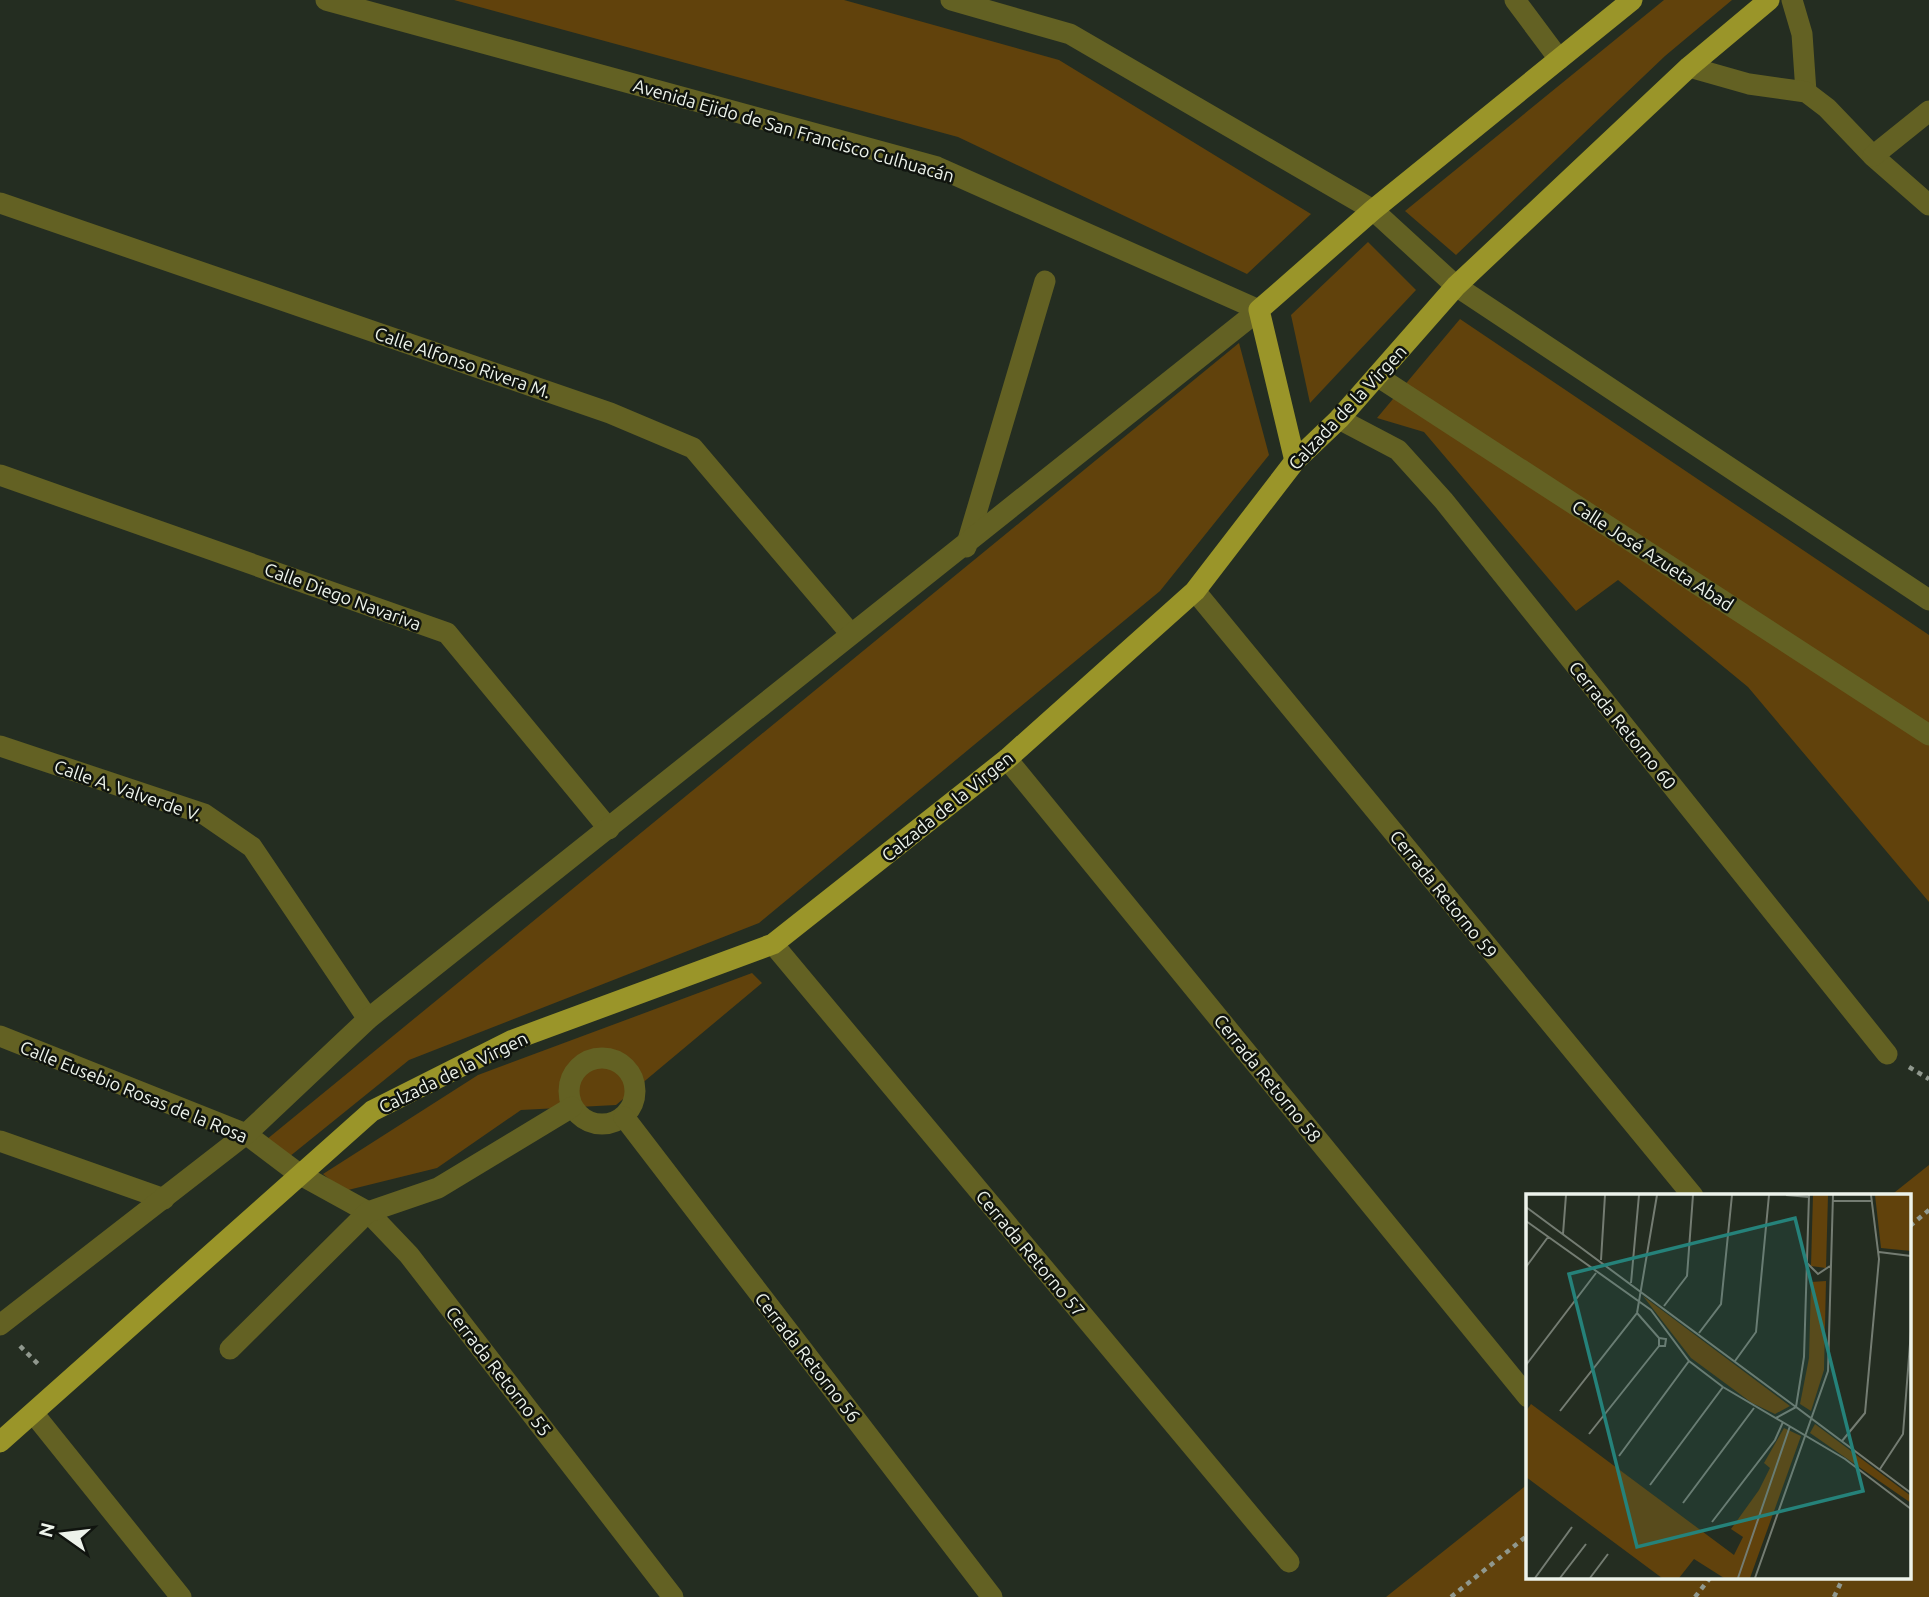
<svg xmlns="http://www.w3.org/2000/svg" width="1929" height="1597" viewBox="0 0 1929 1597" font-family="Ubuntu,sans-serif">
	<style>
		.green { fill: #61420c }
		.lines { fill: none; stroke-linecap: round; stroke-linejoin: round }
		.path { stroke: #90988e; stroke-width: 4.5; stroke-dasharray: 5 5; stroke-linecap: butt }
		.minor { stroke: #636123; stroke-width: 21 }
		.major { stroke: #9a9529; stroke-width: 21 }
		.labels { text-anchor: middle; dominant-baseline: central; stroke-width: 5; stroke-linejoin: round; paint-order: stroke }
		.street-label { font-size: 18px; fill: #edf3eb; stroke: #10140f }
		.inset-road { fill: none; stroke: #747c72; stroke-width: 2 }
		.view { fill: #25827a; fill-opacity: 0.15; stroke: #25827a; stroke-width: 3.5 }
		.inset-edge { fill: none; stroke: #edf3eb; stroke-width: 3.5 }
	</style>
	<rect width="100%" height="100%" fill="#242d21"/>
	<g class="green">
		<polygon points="454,0 844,0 1059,60 1311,214 1247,274 958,137"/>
		<polygon points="1664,0 1732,0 1665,56 1456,255 1405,211"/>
		<polygon points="1368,242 1416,290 1310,403 1291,315"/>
		<polygon points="1460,319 1929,635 1929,902 1748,687 1618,580 1576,611 1424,432 1377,418"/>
		<polygon points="1239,343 1269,455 1160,591 759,923 409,1060 284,1161 266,1140"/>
		<polygon points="752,973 762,983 616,1105 521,1110 437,1168 344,1191 323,1174 478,1075"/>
		<polygon points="1929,1165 1929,1597 1386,1597 1528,1484 1528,1578 1910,1578 1910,1196 1890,1196"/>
	</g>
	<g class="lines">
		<g class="path">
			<polyline points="1909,1067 1929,1079"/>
			<polyline points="1910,1226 1929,1210"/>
			<polyline points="20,1346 41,1367"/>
			<polyline points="1451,1597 1528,1535"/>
			<polyline points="1695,1597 1710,1578"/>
			<polyline points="1834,1597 1843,1578"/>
		</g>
		<g class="minor">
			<polyline points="951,0 1070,34 1373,210 1456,286 1929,600"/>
			<polyline points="1515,0 1559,59"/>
			<polyline points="1792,0 1802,34 1806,92"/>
			<polyline points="1689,67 1749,84 1806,92 1827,108 1873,156 1929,205"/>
			<polyline points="1873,156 1929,111"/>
			<polyline points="0,203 610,413 693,448 851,634"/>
			<polyline points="1377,376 1929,735"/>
			<polyline points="1339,419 1398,450 1444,501 1887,1054"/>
			<polyline points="0,475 447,633 609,829"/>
			<polyline points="966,547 1045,281"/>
			<polyline points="1195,591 1693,1196"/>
			<polyline points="0,746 204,814 252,847 368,1019"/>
			<polyline points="1007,759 1528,1397"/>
			<polyline points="773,944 1289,1562"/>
			<polyline points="0,1036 246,1134 299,1174 368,1212 409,1255 673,1597"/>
			<circle cx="602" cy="1091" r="33"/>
			<polyline points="624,1117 992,1597"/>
			<polyline points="0,1141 164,1199"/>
			<polyline points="0,1325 246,1134 368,1019 1259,310 937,167 326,0"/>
			<polyline points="230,1349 368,1212 438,1188 572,1107"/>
			<polyline points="34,1414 181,1597"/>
		</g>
		<g class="major">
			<polyline points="1295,461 1259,310 1373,210 1632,0"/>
			<polyline points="0,1442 372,1111 513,1040 773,944 1007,759 1195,591 1295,461 1339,419 1456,286 1689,67 1769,0"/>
		</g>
	</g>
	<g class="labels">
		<g class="street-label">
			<text transform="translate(794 130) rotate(16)">Avenida Ejido de San Francisco Culhuacán</text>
			<text transform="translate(463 362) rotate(19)">Calle Alfonso Rivera M.</text>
			<text transform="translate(1347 407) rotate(-47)">Calzada de la Virgen</text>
			<text transform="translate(1653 555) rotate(33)">Calle José Azueta Abad</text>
			<text transform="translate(343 596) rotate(20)">Calle Diego Navariva</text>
			<text transform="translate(1623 725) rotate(51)">Cerrada Retorno 60</text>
			<text transform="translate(128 790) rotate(19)">Calle A. Valverde V.</text>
			<text transform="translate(947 806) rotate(-39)">Calzada de la Virgen</text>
			<text transform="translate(1444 894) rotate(51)">Cerrada Retorno 59</text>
			<text transform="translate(453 1072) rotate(-26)">Calzada de la Virgen</text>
			<text transform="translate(1268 1078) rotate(51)">Cerrada Retorno 58</text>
			<text transform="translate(134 1091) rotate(22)">Calle Eusebio Rosas de la Rosa</text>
			<text transform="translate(1031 1253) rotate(50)">Cerrada Retorno 57</text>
			<text transform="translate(808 1357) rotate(52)">Cerrada Retorno 56</text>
			<text transform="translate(499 1371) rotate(52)">Cerrada Retorno 55</text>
		</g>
	</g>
	<g transform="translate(1526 1194)">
		<rect width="385" height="385" fill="#242d21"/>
		<path d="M287 1H302L300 74 285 72ZM349 1H385V57L355 54ZM300 87 298 176 285 217 274 210 283 164 285 88ZM117 102 264 212 249 220 226 209 165 164ZM5 210 208 361 217 343 205 335 233 296 244 274 238 269 258 234 275 242 224 384H198L168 365 153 384H136L0 283V217ZM289 230 385 302V309L284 239Z" fill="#61420c"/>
		<path class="inset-road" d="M260 1 283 3M307 7H346M0 13 270 213 278 163 283 1M0 27 125 116 163 167 197 193 319 265 385 315M37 40 40 1M353 58 385 62M75 66 79 1M281 69 292 80 304 72M0 73 22 43M105 89 113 1M138 112 161 82 167 1M111 119 133 144 140 145 139 152H133V144M173 139 195 110 206 1M209 167 230 138 243 1M0 171 70 79M34 217 111 119 131 1M250 224 270 213 385 299M63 240 133 152M316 247 339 219 353 65 345 1M93 262 163 167M354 275 377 240 385 137M124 291 197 193M157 309 228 214M186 328 249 246 257 228M9 384 46 333M34 384 60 350M64 384 82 360M212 384 264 232M229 384 302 177 307 1"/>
		<path class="view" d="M269 24 337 297 111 353 43 80Z"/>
		<rect width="385" height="385" class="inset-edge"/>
	</g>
	<g transform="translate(63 1534) rotate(284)" stroke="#10140f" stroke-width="5" paint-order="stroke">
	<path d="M0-5L12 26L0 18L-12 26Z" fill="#edf3eb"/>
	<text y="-10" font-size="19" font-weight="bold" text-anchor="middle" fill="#edf3eb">N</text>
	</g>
</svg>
